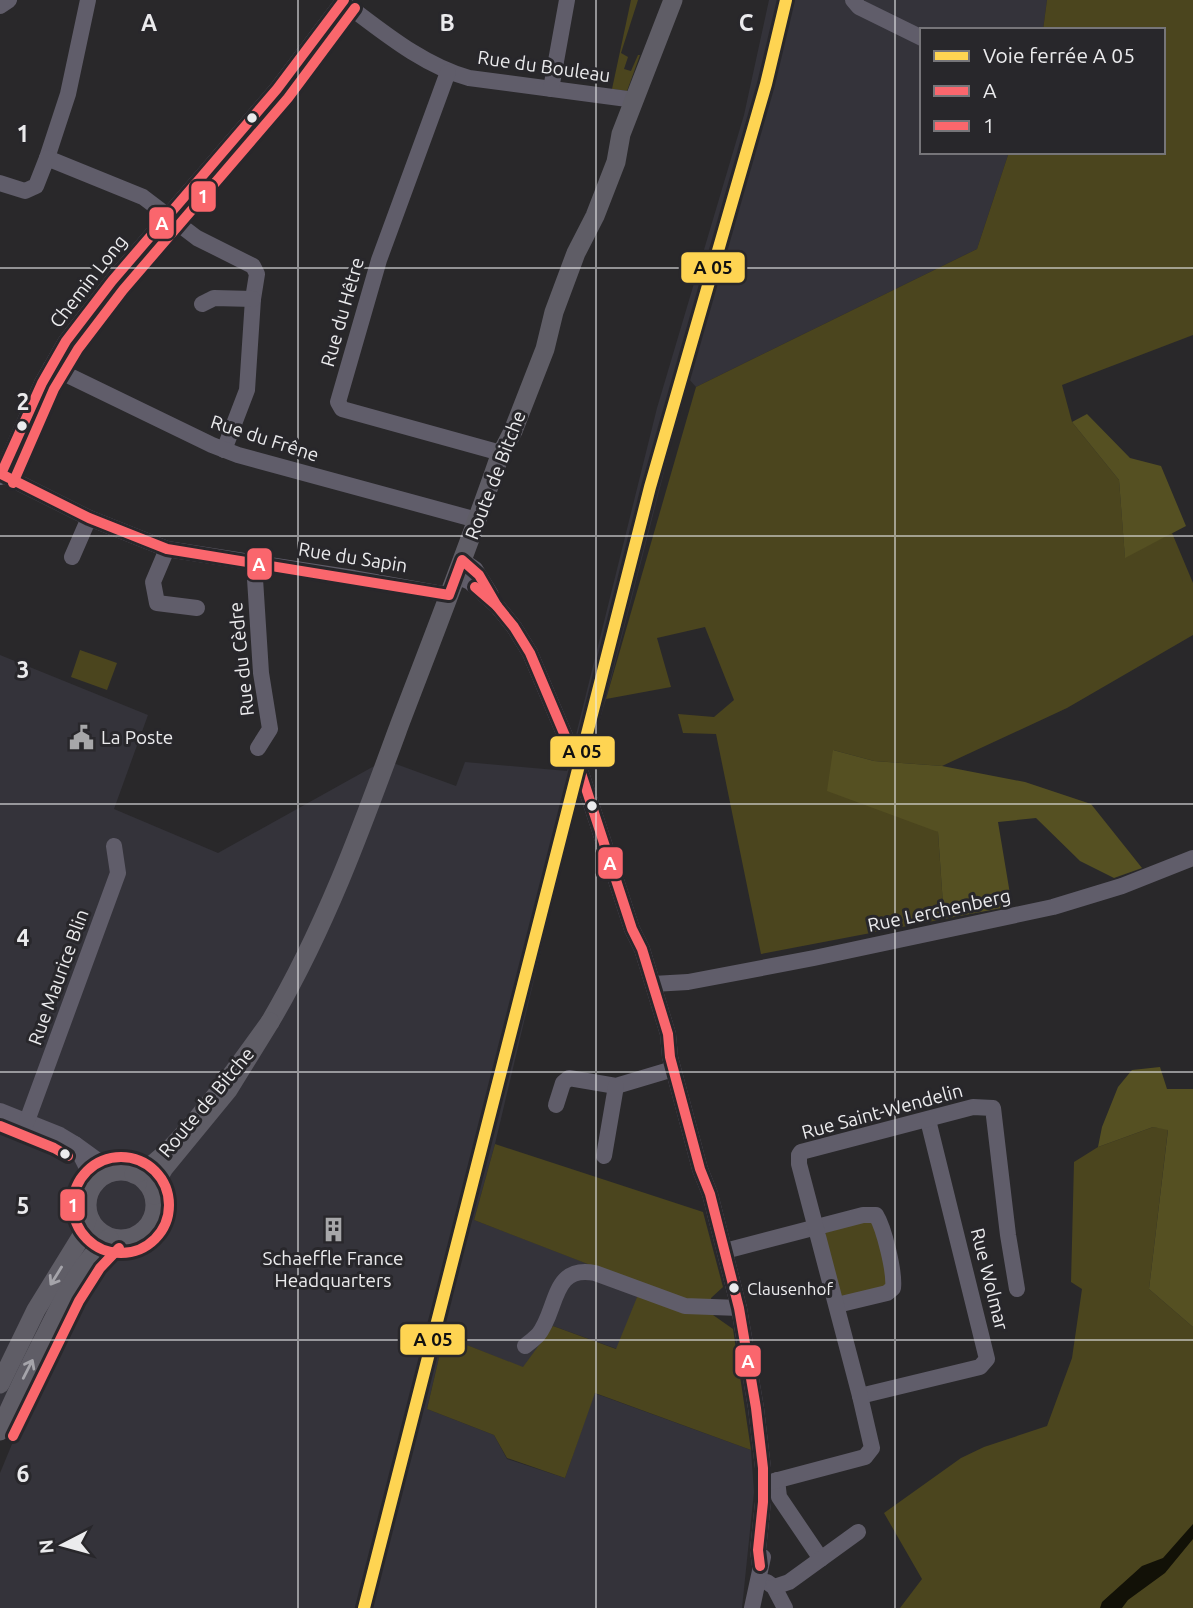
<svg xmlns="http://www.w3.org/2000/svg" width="1193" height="1608" viewBox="0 0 1193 1608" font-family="Ubuntu,sans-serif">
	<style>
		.built { fill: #34333a }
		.green { fill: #4b451e }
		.forest { fill: #555022 }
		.water { fill: #121107 }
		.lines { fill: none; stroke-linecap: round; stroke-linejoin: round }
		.minor { stroke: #605d6a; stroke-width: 16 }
		.major { stroke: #5f5d66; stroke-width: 19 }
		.bus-1-casing { stroke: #28272b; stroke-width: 16 }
		.bus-2-casing { stroke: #28272b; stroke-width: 16 }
		.bus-1 { stroke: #fa666d; stroke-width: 10 }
		.bus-2 { stroke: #fa676c; stroke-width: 10 }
		.rail-1-casing { stroke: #28272b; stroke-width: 18 }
		.rail-1 { stroke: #fed452; stroke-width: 12 }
		.oneway { stroke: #a5a4aa }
		.grid { fill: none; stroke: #ebebed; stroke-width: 2; stroke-opacity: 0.55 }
		.bus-dot { fill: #ebebed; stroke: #28272b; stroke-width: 2.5 }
		.labels { text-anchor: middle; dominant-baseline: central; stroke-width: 6; stroke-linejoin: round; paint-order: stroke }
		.bus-label { font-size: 17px; fill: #ebebed; stroke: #28272b; text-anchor: start }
		.street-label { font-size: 19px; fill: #ebebed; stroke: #28272b }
		.poi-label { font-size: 19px; fill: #ebebed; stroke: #28272b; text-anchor: start }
		.grid-label { font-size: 23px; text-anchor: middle; font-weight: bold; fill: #ebebed; stroke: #28272b; stroke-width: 6; stroke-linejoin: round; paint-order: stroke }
		.line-badge { stroke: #28272b; stroke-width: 2.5 }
		.badge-label { font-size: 19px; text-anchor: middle; font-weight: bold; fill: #fff }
		.pale-badge-label { font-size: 19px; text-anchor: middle; font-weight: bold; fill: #111 }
	</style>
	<rect width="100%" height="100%" fill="#29282a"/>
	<polygon class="built" points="769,0 1047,0 1043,30 922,30 922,152 1009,152 977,249 696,387 688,378 606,699 579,790 495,1144 474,1220 643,1285 617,1349 553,1326 524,1368 444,1336 427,1409 494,1435 507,1459 565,1478 594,1393 751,1450 754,1492 742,1608 0,1608 0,1473 29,1403 0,1415 0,655 148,715 114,809 218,853 385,760 456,786 465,762 567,771 657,408 744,115"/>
	<g class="green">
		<polygon points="631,0 638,0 621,53 628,57 624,69 631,71 638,55 640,55 627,91 612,89"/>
		<polygon points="1047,0 1193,0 1193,335 1062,385 1072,422 1119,480 1125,557 1172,533 1193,583 1193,635 1067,708 942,766 874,761 833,750 938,832 944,919 761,954 716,734 683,733 678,714 714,717 734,700 705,627 657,638 671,687 606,699 696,387 977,249 1009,152 1163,152 1163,30 1043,30"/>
		<polygon points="80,650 117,663 107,690 71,677"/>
		<polygon points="1153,1127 1168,1129 1149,1289 1193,1327 1193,1608 900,1608 922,1579 884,1513 961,1458 984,1447 1047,1426 1072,1358 1082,1289 1071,1282 1074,1162 1098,1147"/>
		<polygon points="495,1144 703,1212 723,1287 711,1298 713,1315 733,1329 751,1450 595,1393 565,1478 507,1458 494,1435 427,1409 444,1336 523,1367 553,1326 616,1349 642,1285 474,1220"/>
		<polygon points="868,1220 875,1224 889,1280 885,1287 845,1298 838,1294 824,1237 827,1230"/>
	</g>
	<g class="forest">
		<polygon points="1087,414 1130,458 1161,466 1186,526 1125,558 1119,480 1072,422"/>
		<polygon points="833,750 874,761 942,766 1025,782 1091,804 1142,868 1114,878 1080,861 1036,818 998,822 1012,906 944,919 938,832 827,791"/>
		<polygon points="1160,1067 1167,1089 1193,1089 1193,1327 1149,1289 1168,1130 1153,1127 1098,1147 1102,1127 1118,1087 1132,1070"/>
	</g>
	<polygon class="water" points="1193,1524 1193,1539 1165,1573 1128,1600 1122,1608 1100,1608 1102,1602 1142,1566 1163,1558"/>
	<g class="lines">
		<g class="minor">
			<polyline points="853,0 859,7 922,38"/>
			<path d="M343 2C382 31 422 65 469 78L635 100"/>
			<polyline points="0,6 9,0"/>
			<polyline points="448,72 379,260 338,402 342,409 501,453"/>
			<polyline points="551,89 567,0"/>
			<polyline points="47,158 68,94 88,0"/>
			<polyline points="0,183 25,191 36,186 47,158 143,197 197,238 253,266 257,274 253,299 247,390 224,450"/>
			<polyline points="202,304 214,298 253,299"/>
			<polyline points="51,367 212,445 238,455 477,520"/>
			<polyline points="1,474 89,518 167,549 354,578 449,595"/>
			<polyline points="0,477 42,383 66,341 112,281 277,89 344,0"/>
			<polyline points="167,549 153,582 157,603 197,608"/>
			<polyline points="72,557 89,518"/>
			<polyline points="462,560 475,569 491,595"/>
			<polyline points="254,563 261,673 270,729 258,748"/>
			<polyline points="456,576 470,582 497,606 514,627 530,653 582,776 632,929 642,949 668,1034 670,1057 700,1169 710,1194 739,1308 756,1408 763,1468 763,1502 758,1550 760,1566"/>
			<polyline points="653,984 688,982 814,958 1053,907 1122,886 1193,858"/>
			<polyline points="556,1105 563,1083 569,1078 616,1086 673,1069"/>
			<polyline points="0,1111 60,1135 75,1144"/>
			<polyline points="27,1121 118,873 114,846"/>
			<polyline points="604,1156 616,1086"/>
			<polyline points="91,1188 89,1172 75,1144 108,1168 118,1171"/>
			<path d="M725 1251 863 1215H876C884 1228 895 1272 893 1288L887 1293 837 1305"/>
			<path d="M525 1346C529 1343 534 1339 538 1335 558 1311 551 1264 595 1273L685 1306 739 1308"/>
			<polyline points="860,1396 980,1367 987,1359 928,1120"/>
			<polyline points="777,1480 779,1497 821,1559"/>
			<polyline points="763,1484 865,1457 872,1448 860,1396 799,1164 799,1155 801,1152 973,1107 993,1108 1008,1235 1017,1289"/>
			<polyline points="767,1582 774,1587 785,1608"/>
			<polyline points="774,1587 789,1582 858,1532"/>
			<polyline points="752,1608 763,1557"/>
		</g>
		<g class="major">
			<path d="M270 1022C325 929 362 827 399 726 433 637 468 548 499 458L513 431 545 349 554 312 576 253 595 216 616 162 621 134 673 0"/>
			<circle cx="121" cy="1205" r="34"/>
			<path d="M134 1174C170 1166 246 1055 270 1022L228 1090 164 1168 157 1180 154 1195"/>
			<polyline points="0,1384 36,1310 81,1237 88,1216"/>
			<path d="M0 1431C14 1397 30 1365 47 1332 64 1298 80 1264 109 1238"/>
		</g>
		<defs>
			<g id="bus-1">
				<polyline points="344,0 277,89 112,281 66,341 42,383 1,474 89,518 167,549 449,595 462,560 479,575 497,606"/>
				<polyline points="475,587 497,606 514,627 530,653 582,776 632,929 642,949 668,1034 670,1057 700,1169 710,1194 739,1308 756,1408 763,1468 763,1502 758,1550 760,1566"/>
			</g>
			<g id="bus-2">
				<polyline points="13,483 54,389 78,349 123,290 288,98 355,8"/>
				<polyline points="0,1126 54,1148 68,1156"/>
				<circle cx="121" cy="1205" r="48"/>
				<polyline points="13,1436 79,1301 100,1268 119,1248"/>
			</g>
		</defs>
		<use href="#bus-1" class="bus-1-casing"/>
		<use href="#bus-2" class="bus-2-casing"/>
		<use href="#bus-1" class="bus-1"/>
		<use href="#bus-2" class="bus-2"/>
		<defs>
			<polyline id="rail-1" points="364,1608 650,487 766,84 786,0"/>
		</defs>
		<use href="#rail-1" class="rail-1-casing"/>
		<use href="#rail-1" class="rail-1"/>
	</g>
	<defs><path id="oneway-shaft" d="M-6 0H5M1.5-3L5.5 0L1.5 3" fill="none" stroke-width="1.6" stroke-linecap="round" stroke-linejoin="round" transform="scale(1.75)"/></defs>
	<g class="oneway">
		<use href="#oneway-shaft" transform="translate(56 1276) rotate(122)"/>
		<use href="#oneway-shaft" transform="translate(28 1369) rotate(-63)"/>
	</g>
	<path class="grid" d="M298 0V1608M596 0V1608M895 0V1608M0 268H1193M0 536H1193M0 804H1193M0 1072H1193M0 1340H1193"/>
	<defs>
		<symbol id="civic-bare" viewBox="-9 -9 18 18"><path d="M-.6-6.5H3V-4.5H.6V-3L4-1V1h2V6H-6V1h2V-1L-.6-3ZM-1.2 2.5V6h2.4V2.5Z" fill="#a7a7a9" stroke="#28272b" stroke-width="2.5" paint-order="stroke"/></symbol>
		<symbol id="building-bare" viewBox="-9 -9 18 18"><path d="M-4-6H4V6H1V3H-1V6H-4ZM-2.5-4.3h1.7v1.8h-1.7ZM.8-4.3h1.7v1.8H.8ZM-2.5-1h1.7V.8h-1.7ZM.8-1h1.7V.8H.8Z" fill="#a7a7a9" stroke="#28272b" stroke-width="2.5" paint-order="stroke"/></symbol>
	</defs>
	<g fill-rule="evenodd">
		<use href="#civic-bare" x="64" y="720" width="35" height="35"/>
		<use href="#building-bare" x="316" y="1212" width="35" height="35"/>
	</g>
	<g class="bus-dot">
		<circle cx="252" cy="118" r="6"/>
		<circle cx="22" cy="426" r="6"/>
		<circle cx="592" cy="806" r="6"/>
		<circle cx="65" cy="1154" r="6"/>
		<circle cx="734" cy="1288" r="6"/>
	</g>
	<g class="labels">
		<g class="bus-label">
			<text x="747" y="1288">Clausenhof</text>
		</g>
		<g class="street-label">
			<text transform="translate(544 66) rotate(8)">Rue du Bouleau</text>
			<text transform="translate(88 281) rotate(-52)">Chemin Long</text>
			<text transform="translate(342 312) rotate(-74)">Rue du Hêtre</text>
			<text transform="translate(265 438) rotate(18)">Rue du Frêne</text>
			<text transform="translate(495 475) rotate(-69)">Route de Bitche</text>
			<text transform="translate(353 557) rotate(9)">Rue du Sapin</text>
			<text transform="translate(241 659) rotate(-96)">Rue du Cèdre</text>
			<text transform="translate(939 910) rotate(-12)">Rue Lerchenberg</text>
			<text transform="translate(58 977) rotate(-70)">Rue Maurice Blin</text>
			<text transform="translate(206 1102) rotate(-50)">Route de Bitche</text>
			<text transform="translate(882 1111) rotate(-15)">Rue Saint-Wendelin</text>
			<text transform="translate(990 1279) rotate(76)">Rue Wolmar</text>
		</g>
		<g class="poi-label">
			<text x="101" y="737">La Poste</text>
			<text x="333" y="1258" text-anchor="middle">Schaeffle France<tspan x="333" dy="22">Headquarters</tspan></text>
		</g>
	</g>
	<g class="grid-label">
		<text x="149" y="31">A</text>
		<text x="447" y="31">B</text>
		<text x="746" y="31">C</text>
		<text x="23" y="142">1</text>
		<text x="23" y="410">2</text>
		<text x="23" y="678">3</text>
		<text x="23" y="946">4</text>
		<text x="23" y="1214">5</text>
		<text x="23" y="1482">6</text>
	</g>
	<g class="line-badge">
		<rect x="190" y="180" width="27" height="33" rx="7" fill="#fa676c"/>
		<rect x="148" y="206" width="27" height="34" rx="7" fill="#fa666d"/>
		<rect x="680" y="251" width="66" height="33" rx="7" fill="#fed452"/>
		<rect x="246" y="547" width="27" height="34" rx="7" fill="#fa666d"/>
		<rect x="549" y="735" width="67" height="33" rx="7" fill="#fed452"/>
		<rect x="597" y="846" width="27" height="34" rx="7" fill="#fa666d"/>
		<rect x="59" y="1188" width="27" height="34" rx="7" fill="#fa676c"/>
		<rect x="399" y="1323" width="67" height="33" rx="7" fill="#fed452"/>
		<rect x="734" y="1344" width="28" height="34" rx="7" fill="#fa666d"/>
	</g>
	<g class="badge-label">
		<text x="203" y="203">1</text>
		<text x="162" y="230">A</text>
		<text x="259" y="571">A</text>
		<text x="610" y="870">A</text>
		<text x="73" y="1212">1</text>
		<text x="748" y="1368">A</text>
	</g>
	<g class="pale-badge-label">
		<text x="713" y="274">A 05</text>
		<text x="582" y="758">A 05</text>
		<text x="433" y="1346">A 05</text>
	</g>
	<rect x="920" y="28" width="245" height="126" fill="#28272b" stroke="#767579" stroke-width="2"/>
	<rect x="934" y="51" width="35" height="10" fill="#fed452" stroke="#767579" stroke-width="2"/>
	<text x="983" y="63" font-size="21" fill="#ebebed">Voie ferrée A 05</text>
	<rect x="934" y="86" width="35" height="10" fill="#fa666d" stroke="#767579" stroke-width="2"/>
	<text x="983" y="98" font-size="21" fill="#ebebed">A</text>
	<rect x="934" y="121" width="35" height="10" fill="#fa676c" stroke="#767579" stroke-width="2"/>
	<text x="983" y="133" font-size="21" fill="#ebebed">1</text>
	<g transform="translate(63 1545) rotate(264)" stroke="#28272b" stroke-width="5" paint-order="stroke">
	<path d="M0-5L12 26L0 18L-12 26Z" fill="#ebebed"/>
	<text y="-10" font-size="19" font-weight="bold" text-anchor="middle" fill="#ebebed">N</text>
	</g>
</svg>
